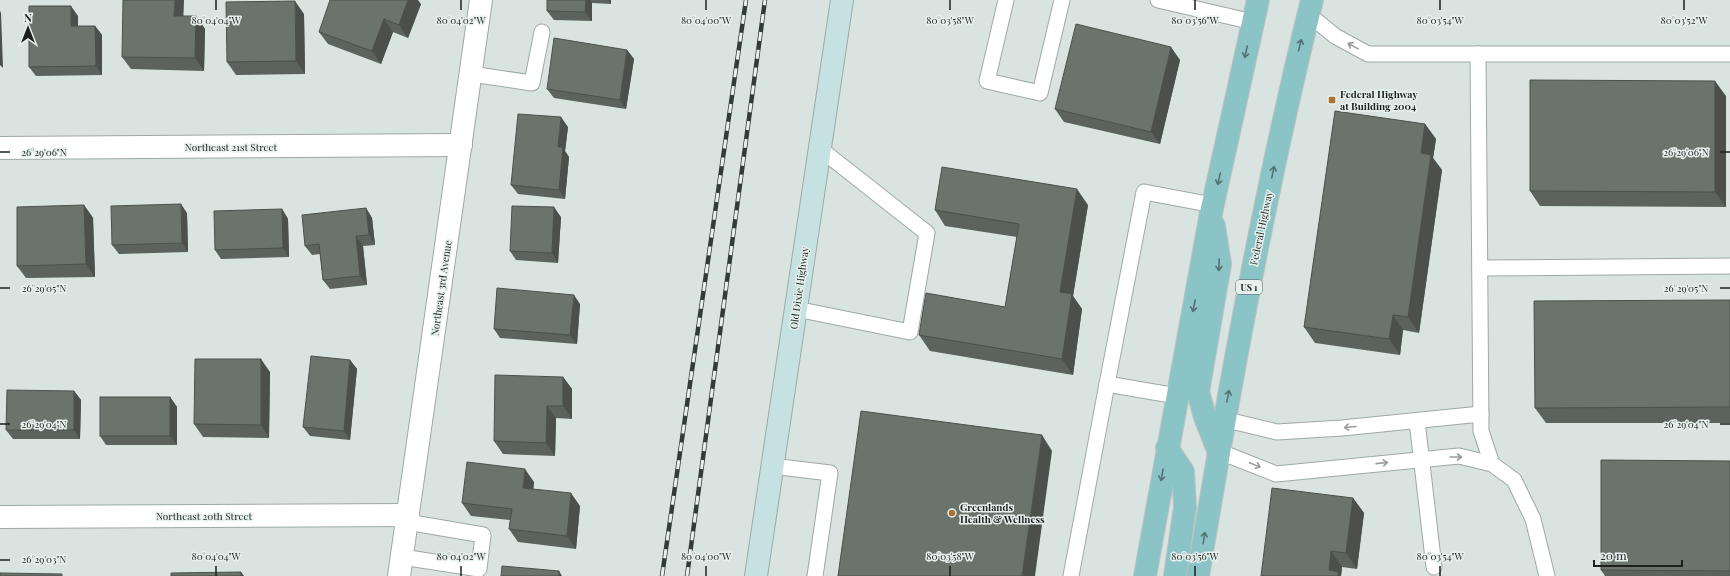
<svg xmlns="http://www.w3.org/2000/svg" width="1730" height="576" viewBox="0 0 1730 576" font-family="'Playfair Display',serif">
	<style>
		.lines { fill: none; stroke-linecap: round; stroke-linejoin: round }
		.lane-casing { stroke: #9ea9a6; stroke-width: 17 }
		.street-casing { stroke: #9ea9a6; stroke-width: 24 }
		.secondary-casing { stroke: #9ea9a6; stroke-width: 24 }
		.primary-casing { stroke: #bfc1c0; stroke-width: 24 }
		.lane { stroke: #fff; stroke-width: 15 }
		.street { stroke: #fff; stroke-width: 22 }
		.secondary { stroke: #c5e1e2; stroke-width: 22 }
		.primary { stroke: #8bc4c6; stroke-width: 22 }
		.rail-casing { stroke: #353a38; stroke-width: 4.5 }
		.rail { stroke: #e6f1ee; stroke-width: 3; stroke-dasharray: 9; stroke-linecap: butt }
		.wall { fill: #5c635e }
		.shaded-wall { fill: #4b504c }
		.building { fill: #6b736d; stroke: #4b504c }
		.oneway { stroke: #547272 }
		.oneway2 { stroke: #999b9a }
		.ticks { fill: none; stroke: #1c201f; stroke-width: 1.5 }
		.poi-dot { fill: #ac7133; stroke: #e6f1ee; stroke-width: 1.5 }
		.labels { text-anchor: middle; dominant-baseline: central; stroke-width: 3; stroke-linejoin: round; paint-order: stroke }
		.shield { fill: #e6f1ee; stroke: #595f5d; stroke-width: 1 }
		.shield-label { font-size: 9px; font-weight: bold; fill: #1c201f }
		.poi-label { font-size: 10px; font-weight: bold; fill: #1c201f; stroke: #e6f1ee; text-anchor: start }
		.street-label { font-size: 10px; fill: #1c201f; stroke: #e6f1ee }
		.ticks-label { font-size: 10px; text-anchor: middle; fill: #1c201f; stroke: #e6f1ee; stroke-width: 3; stroke-linejoin: round; paint-order: stroke }
	</style>
	<rect width="100%" height="100%" fill="#d9e4e0"/>
	<g class="lines">
		<defs>
			<g id="lane">
				<polyline points="1006,0 987,81 1040,93 1062,0"/>
				<polyline points="1158,0 1253,22"/>
				<polyline points="1308,14 1335,36 1368,54 1730,54"/>
				<polyline points="1478,54 1481,431 1492,464"/>
				<polyline points="471,74 532,83 542,32"/>
				<polyline points="1480,268 1730,266"/>
				<polyline points="796,309 910,332 927,233 819,148"/>
				<polyline points="1177,396 1107,384 1144,192 1213,205"/>
				<polyline points="1223,419 1277,432 1342,428 1481,414"/>
				<polyline points="1417,421 1434,567"/>
				<polyline points="1218,451 1276,474 1459,456 1492,464 1514,480 1533,519 1547,576"/>
				<polyline points="772,466 830,473 815,576"/>
				<polyline points="402,557 479,569 483,535 407,522"/>
				<polyline points="1071,576 1107,384"/>
			</g>
			<g id="street">
				<polyline points="0,148 461,145"/>
				<polyline points="0,517 408,515"/>
				<polyline points="399,576 481,0"/>
			</g>
			<polyline id="secondary" points="756,576 842,0"/>
			<g id="primary">
				<polyline points="1214,226 1220,264 1198,392 1205,417 1218,450"/>
				<polyline points="1167,448 1183,472 1185,507 1175,576"/>
				<polyline points="1145,576 1211,213 1258,0"/>
				<path d="M1198 576C1230 383 1265 190 1312 0"/>
			</g>
		</defs>
		<use href="#lane" class="lane-casing"/>
		<use href="#street" class="street-casing"/>
		<use href="#secondary" class="secondary-casing"/>
		<use href="#primary" class="primary-casing"/>
		<use href="#lane" class="lane"/>
		<use href="#street" class="street"/>
		<use href="#secondary" class="secondary"/>
		<use href="#primary" class="primary"/>
		<defs>
			<g id="rail">
				<polyline points="662,576 746,0"/>
				<polyline points="687,576 765,0"/>
			</g>
		</defs>
		<use href="#rail" class="rail-casing"/>
		<use href="#rail" class="rail"/>
	</g>
	<g class="wall">
		<polygon points="547,0 611,0 611,4 592,3 592,21 554,20 547,11"/>
		<polygon points="421,4 408,38 393,32 381,64 328,44 319,32"/>
		<polygon points="304,14 305,74 236,75 227,62"/>
		<polygon points="78,16 78,26 95,26 102,35 102,75 36,76 29,67"/>
		<polygon points="183,16 196,16 205,29 204,71 131,69 122,57"/>
		<polygon points="627,50 634,59 626,109 554,98 547,89"/>
		<polygon points="1180,60 1160,144 1064,122 1055,109"/>
		<polygon points="1726,96 1726,207 1540,206 1530,191"/>
		<polygon points="1425,124 1436,139 1433,158 1442,170 1419,333 1403,330 1400,355 1315,343 1304,327"/>
		<polygon points="568,127 565,151 569,157 565,199 518,194 511,185"/>
		<polygon points="84,205 93,218 95,277 26,278 17,266"/>
		<polygon points="1088,205 1073,296 1082,309 1073,375 930,351 919,335 1005,307 1017,237 945,226 935,210"/>
		<polygon points="366,208 372,218 375,245 363,246 367,285 330,289 323,280 320,254 312,255 305,246"/>
		<polygon points="282,209 288,219 289,257 221,259 215,250"/>
		<polygon points="187,213 188,252 119,254 112,245"/>
		<polygon points="561,217 558,263 516,260 510,251"/>
		<polygon points="1730,300 1730,423 1546,423 1535,408"/>
		<polygon points="580,304 577,344 500,338 494,329"/>
		<polygon points="350,360 357,369 350,440 310,436 303,427"/>
		<polygon points="270,372 269,438 203,437 194,424"/>
		<polygon points="563,377 572,389 572,419 556,418 555,456 503,454 494,441"/>
		<polygon points="74,391 81,400 80,439 13,439 6,430"/>
		<polygon points="170,397 177,407 177,445 106,445 100,436"/>
		<polygon points="1730,461 1730,576 1605,576 1601,570"/>
		<polygon points="534,482 533,489 580,506 576,549 518,542 509,529 510,520 471,516 462,503"/>
		<polygon points="1353,498 1364,513 1357,569 1342,567 1341,576 1261,576"/>
	</g>
	<g class="shaded-wall">
		<polygon points="175,0 184,0 183,28 174,16"/>
		<polygon points="408,0 418,0 421,4 408,38 399,25"/>
		<polygon points="586,0 590,0 592,3 592,21 585,12"/>
		<polygon points="608,0 611,0 611,4"/>
		<polygon points="295,1 304,14 305,74 296,61"/>
		<polygon points="71,6 78,16 78,36 71,26"/>
		<polygon points="0,11 1,13 3,68 0,65"/>
		<polygon points="196,16 205,29 204,71 195,58"/>
		<polygon points="384,19 393,32 381,64 372,51"/>
		<polygon points="95,26 102,35 102,75 96,66"/>
		<polygon points="1171,47 1180,60 1160,144 1151,132"/>
		<polygon points="627,50 634,59 626,109 620,100"/>
		<polygon points="1715,81 1726,96 1726,207 1715,192"/>
		<polygon points="561,117 568,127 565,151 569,157 565,199 559,190 558,147"/>
		<polygon points="1425,124 1436,139 1433,158 1442,170 1419,333 1408,317 1421,153"/>
		<polygon points="1077,189 1088,205 1073,296 1082,309 1073,375 1062,359 1060,292"/>
		<polygon points="181,204 187,213 188,252 182,243"/>
		<polygon points="84,205 93,218 95,277 86,264"/>
		<polygon points="554,207 561,217 558,263 552,253"/>
		<polygon points="366,208 372,218 375,245 369,235"/>
		<polygon points="282,209 288,219 289,257 283,248"/>
		<polygon points="356,236 363,246 367,285 360,276"/>
		<polygon points="574,295 580,304 577,344 570,335"/>
		<polygon points="1393,315 1403,330 1400,355 1389,339"/>
		<polygon points="261,359 270,372 269,438 261,425"/>
		<polygon points="350,360 357,369 350,440 344,431"/>
		<polygon points="563,377 572,389 572,419 563,406"/>
		<polygon points="74,391 81,400 80,439 74,430"/>
		<polygon points="170,397 177,407 177,445 170,436"/>
		<polygon points="547,406 556,418 555,456 546,443"/>
		<polygon points="1042,435 1052,451 1035,576 1022,576"/>
		<polygon points="525,469 534,482 532,501 523,488"/>
		<polygon points="571,493 580,506 576,549 567,536"/>
		<polygon points="1353,498 1364,513 1357,569 1346,553"/>
		<polygon points="1331,551 1342,567 1341,576 1333,576 1329,570"/>
		<polygon points="559,571 562,576 559,576"/>
		<polygon points="241,572 244,576 241,576"/>
	</g>
	<g class="building">
		<polygon points="123,0 175,0 174,16 196,16 195,58 122,57"/>
		<polygon points="330,0 408,0 399,25 384,19 372,51 319,32"/>
		<polygon points="547,0 586,0 585,12 547,11"/>
		<polygon points="295,1 296,61 227,62 226,2"/>
		<polygon points="29,6 71,6 71,26 95,26 96,66 29,67"/>
		<polygon points="1076,24 1171,47 1151,132 1055,109"/>
		<polygon points="554,38 627,50 620,100 547,89"/>
		<polygon points="1530,80 1715,81 1715,192 1530,191"/>
		<polygon points="1335,111 1425,124 1421,153 1431,155 1408,317 1393,315 1389,339 1304,327"/>
		<polygon points="518,114 561,117 558,147 563,147 559,190 511,185"/>
		<polygon points="942,167 1077,189 1060,292 1072,294 1062,359 919,335 926,293 1005,307 1019,224 935,210"/>
		<polygon points="181,204 182,243 112,245 111,206"/>
		<polygon points="84,205 86,264 17,266 17,207"/>
		<polygon points="512,206 554,207 552,253 510,251"/>
		<polygon points="366,208 369,235 356,236 360,276 323,280 319,244 305,246 302,215"/>
		<polygon points="282,209 283,248 215,250 214,211"/>
		<polygon points="497,288 574,295 570,335 494,329"/>
		<polygon points="1730,300 1730,407 1535,408 1534,301"/>
		<polygon points="311,356 350,360 344,431 303,427"/>
		<polygon points="195,359 261,359 261,425 194,424"/>
		<polygon points="495,375 563,377 563,406 547,406 546,443 494,441"/>
		<polygon points="7,390 74,391 74,430 6,430"/>
		<rect x="100" y="397" width="70" height="39"/>
		<polygon points="861,411 1042,435 1022,576 838,576"/>
		<polygon points="1601,460 1730,461 1730,571 1601,570"/>
		<polygon points="467,462 525,469 523,488 571,493 567,536 509,529 512,509 462,503"/>
		<polygon points="1272,488 1353,498 1346,553 1331,551 1329,570 1338,572 1338,576 1261,576"/>
		<polygon points="502,566 559,571 559,576 501,576"/>
		<polygon points="241,572 241,576 171,576 171,573"/>
		<polygon points="0,573 62,574 62,576 0,576"/>
	</g>
	<defs><path id="oneway-shaft" d="M-6 0H5M1.5-3L5.5 0L1.5 3" fill="none" stroke-width="1.6" stroke-linecap="round" stroke-linejoin="round"/></defs>
	<g class="oneway">
		<use href="#oneway-shaft" transform="translate(1300 45) rotate(-76)"/>
		<use href="#oneway-shaft" transform="translate(1246 52) rotate(102)"/>
		<use href="#oneway-shaft" transform="translate(1273 172) rotate(-78)"/>
		<use href="#oneway-shaft" transform="translate(1219 179) rotate(102)"/>
		<use href="#oneway-shaft" transform="translate(1219 265) rotate(92)"/>
		<use href="#oneway-shaft" transform="translate(1194 306) rotate(101)"/>
		<use href="#oneway-shaft" transform="translate(1228 396) rotate(-79)"/>
		<use href="#oneway-shaft" transform="translate(1162 475) rotate(100)"/>
		<use href="#oneway-shaft" transform="translate(1204 538) rotate(-81)"/>
	</g>
	<g class="oneway2">
		<use href="#oneway-shaft" transform="translate(1353 46) rotate(-151)"/>
		<use href="#oneway-shaft" transform="translate(1350 427) rotate(175)"/>
		<use href="#oneway-shaft" transform="translate(1456 457)"/>
		<use href="#oneway-shaft" transform="translate(1382 463) rotate(-6)"/>
		<use href="#oneway-shaft" transform="translate(1255 465) rotate(22)"/>
	</g>
	<path class="ticks" d="M216 0V10M461 0V10M706 0V10M950 0V10M1195 0V10M1440 0V10M1684 0V10M0 152H10M1720 152H1730M0 288H10M1720 288H1730M0 424H10M1720 424H1730M0 560H10M216 566V576M461 566V576M706 566V576M950 566V576M1195 566V576M1440 566V576"/>
	<g class="poi-dot">
		<rect x="1328" y="96" width="8" height="8" rx="2"/>
		<circle cx="952" cy="513" r="4"/>
	</g>
	<g class="labels">
		<rect class="shield" x="1236" y="280" width="26" height="14" rx="3"/>
		<g class="shield-label">
			<text x="1249" y="287">US 1</text>
		</g>
		<g class="poi-label">
			<text x="1340" y="94">Federal Highway<tspan x="1340" dy="12">at Building 2004</tspan></text>
			<text x="960" y="507">Greenlands<tspan x="960" dy="12">Health &amp; Wellness</tspan></text>
		</g>
		<g class="street-label">
			<text x="231" y="147">Northeast 21st Street</text>
			<text transform="translate(1261 228) rotate(-78)">Federal Highway</text>
			<text transform="translate(441 288) rotate(-82)">Northeast 3rd Avenue</text>
			<text transform="translate(799 288) rotate(-82)">Old Dixie Highway</text>
			<text x="204" y="516">Northeast 20th Street</text>
		</g>
	</g>
	<g class="ticks-label">
		<text x="216" y="24">80°04'04"W</text>
		<text x="461" y="24">80°04'02"W</text>
		<text x="706" y="24">80°04'00"W</text>
		<text x="950" y="24">80°03'58"W</text>
		<text x="1195" y="24">80°03'56"W</text>
		<text x="1440" y="24">80°03'54"W</text>
		<text x="1684" y="24">80°03'52"W</text>
		<text x="44" y="156">26°29'06"N</text>
		<text x="1686" y="156">26°29'06"N</text>
		<text x="44" y="292">26°29'05"N</text>
		<text x="1686" y="292">26°29'05"N</text>
		<text x="44" y="428">26°29'04"N</text>
		<text x="1686" y="428">26°29'04"N</text>
		<text x="216" y="560">80°04'04"W</text>
		<text x="461" y="560">80°04'02"W</text>
		<text x="706" y="560">80°04'00"W</text>
		<text x="950" y="560">80°03'58"W</text>
		<text x="1195" y="560">80°03'56"W</text>
		<text x="1440" y="560">80°03'54"W</text>
		<text x="44" y="563">26°29'03"N</text>
	</g>
	<g transform="translate(28 28)" stroke="#e6f1ee" stroke-width="3" paint-order="stroke">
	<path d="M0-3L7 15L0 10L-7 15Z" fill="#1c201f"/>
	<text y="-6" font-size="11" font-weight="bold" text-anchor="middle" fill="#1c201f">N</text>
	</g>
	<path d="M1594 560v6h88v-6" fill="none" stroke="#1c201f" stroke-width="2"/>
	<text x="1600" y="560" font-size="12" fill="#1c201f" stroke="#e6f1ee" stroke-width="3" paint-order="stroke">20 m</text>
</svg>
